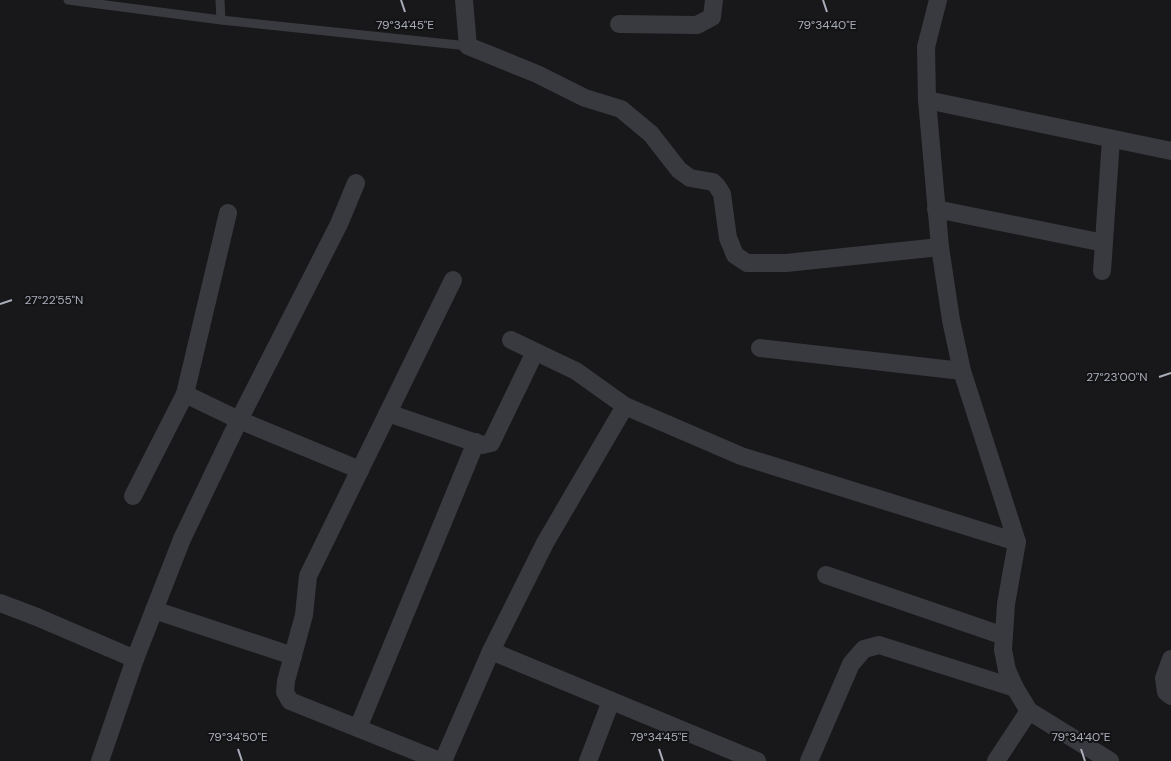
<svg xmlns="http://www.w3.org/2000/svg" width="1171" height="761" viewBox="0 0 1171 761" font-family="'DM Sans',sans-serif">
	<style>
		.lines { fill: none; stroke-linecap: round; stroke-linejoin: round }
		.service { stroke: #393a3f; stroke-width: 9 }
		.minor { stroke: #393a3f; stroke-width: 18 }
		.ticks { fill: none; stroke: #aaaeba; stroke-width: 2 }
		.ticks-label { font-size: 12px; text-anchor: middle; fill: #aaaeba; stroke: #131315; stroke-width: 4; stroke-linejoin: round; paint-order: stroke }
	</style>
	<rect width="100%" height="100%" fill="#18181a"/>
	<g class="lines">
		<g class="service">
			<polyline points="68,0 221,20 468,46"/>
			<polyline points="220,0 221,20"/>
		</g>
		<g class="minor">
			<polyline points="464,0 468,46 537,74 585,98 621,109 651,134 679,170 690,178 713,182 717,186 722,194 728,238 735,255 747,263 786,263 940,247"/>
			<polyline points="938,0 926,47 927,100 940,247 951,320 962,371 1017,542 1006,604 1003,650 1007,670 1015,688 1029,711 1110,761"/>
			<polyline points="619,24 697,25 712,17 714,0"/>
			<polyline points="927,100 1171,151"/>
			<polyline points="936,209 1104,243"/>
			<polyline points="1102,271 1111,139"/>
			<polyline points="511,340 576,371 625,406 741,456 1017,542"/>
			<polyline points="760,348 962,371"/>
			<polyline points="185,394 239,420 360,470"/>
			<polyline points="388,413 482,445 491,443 535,352"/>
			<polyline points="133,496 185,394 228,213"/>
			<polyline points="826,575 1004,636"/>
			<polyline points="0,603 37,617 135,659"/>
			<polyline points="154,610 293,656"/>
			<polyline points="491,651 757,761"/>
			<polyline points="1171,659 1164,678 1166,692 1171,696"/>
			<polyline points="358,728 476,442"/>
			<polyline points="100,761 135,659 182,539 239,420 339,224 356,183"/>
			<polyline points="440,761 290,701 285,692 286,681 304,615 308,576 453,280"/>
			<polyline points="443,761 491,651 545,543 625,406"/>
			<polyline points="588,761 611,701"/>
			<polyline points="809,761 851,664 864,649 879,645 1015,688"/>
			<polyline points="996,761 1029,711"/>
		</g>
	</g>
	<path class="ticks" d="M401 0 405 12M823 0 827 12M0 304 12 300M1159 377 1171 373M238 749 242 761M659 749 663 761M1081 749 1085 761"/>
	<g class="ticks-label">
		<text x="405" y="29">79°34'45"E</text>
		<text x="827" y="29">79°34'40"E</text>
		<text x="54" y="304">27°22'55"N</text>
		<text x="1117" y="381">27°23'00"N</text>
		<text x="238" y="741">79°34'50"E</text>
		<text x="659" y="741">79°34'45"E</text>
		<text x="1081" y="741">79°34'40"E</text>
	</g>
</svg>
